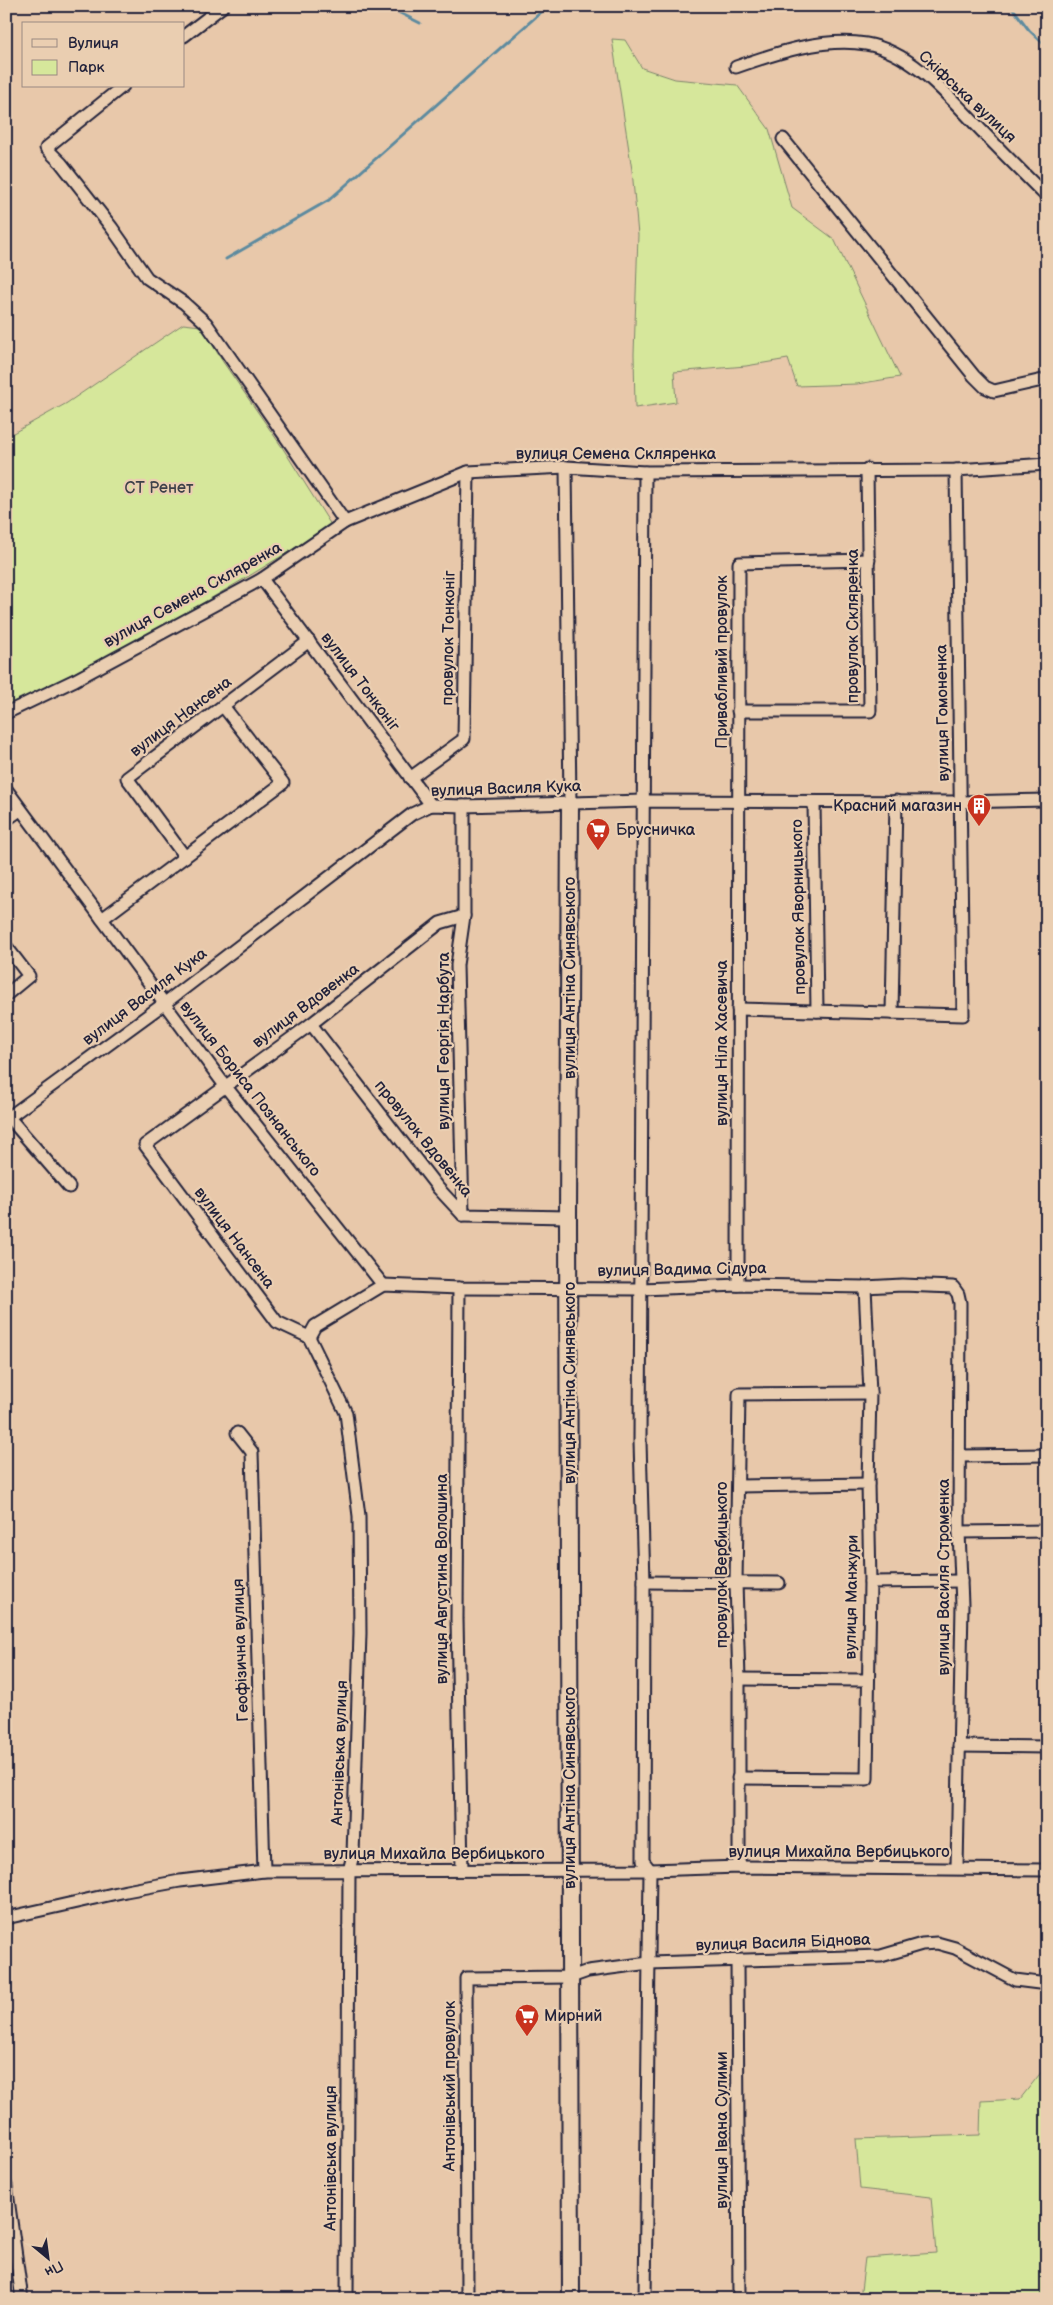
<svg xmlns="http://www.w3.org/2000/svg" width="1053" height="2305" viewBox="0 0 1053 2305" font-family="'Balsamiq Sans',sans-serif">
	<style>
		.green { fill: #d6e79b; stroke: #7c846b }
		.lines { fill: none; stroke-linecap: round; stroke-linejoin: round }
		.stream { stroke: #5c8a9f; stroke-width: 3 }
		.street-casing { stroke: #22223b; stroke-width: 15 }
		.secondary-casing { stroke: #22223b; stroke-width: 20 }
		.street { stroke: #eaceb1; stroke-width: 11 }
		.secondary { stroke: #eaceb1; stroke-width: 16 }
		.labels { text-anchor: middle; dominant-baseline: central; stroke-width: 4.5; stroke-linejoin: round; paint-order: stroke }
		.street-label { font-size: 16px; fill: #22223b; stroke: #eaceb1 }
		.park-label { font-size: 16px; fill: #3d4049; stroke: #eaceb1 }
		.poi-label { font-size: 16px; fill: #22223b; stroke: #eaceb1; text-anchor: start }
	</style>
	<rect width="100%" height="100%" fill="#e8c8aa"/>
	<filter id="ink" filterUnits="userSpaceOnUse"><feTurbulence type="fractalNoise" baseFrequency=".02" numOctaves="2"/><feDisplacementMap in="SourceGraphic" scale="10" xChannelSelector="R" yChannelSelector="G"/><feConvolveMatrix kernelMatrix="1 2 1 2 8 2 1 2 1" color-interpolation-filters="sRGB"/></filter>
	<g filter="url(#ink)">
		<g class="green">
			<polygon points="612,39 625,40 642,68 675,79 737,85 769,129 792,208 834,239 900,377 857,384 797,386 788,359 746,366 674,372 676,402 635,408 634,354 638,235 632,170"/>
			<path d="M183 324 201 326 223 362 282 447 331 525C227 592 118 653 6 707V437L67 403Z"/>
			<polygon points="1047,2065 1047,2239 1044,2299 860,2299 865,2258 936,2253 931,2197 860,2189 856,2139 980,2135 981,2101 1020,2099"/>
		</g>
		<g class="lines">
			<g class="stream">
				<polyline points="386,6 420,23"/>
				<polyline points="1011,6 1029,30 1047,47"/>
				<polyline points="226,259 329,200 548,6"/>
			</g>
			<defs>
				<g id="street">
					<polyline points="184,36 223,6"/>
					<path d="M736 67C776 53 823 37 866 44 913 52 949 97 980 129 1002 152 1024 174 1047 197"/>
					<polyline points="123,86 46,148 61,163 112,228 147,278 184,303 206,323 345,522"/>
					<polyline points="783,139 974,376 985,387 994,391 1047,379"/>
					<polyline points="566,467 570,804"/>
					<polyline points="645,472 640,1442 644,1582 643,1861 650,1870 645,2299"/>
					<polyline points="262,579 431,805"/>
					<polyline points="738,711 870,711 867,469"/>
					<polyline points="6,713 75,680 262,579 345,522 468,472 566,467 645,472 956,470 1047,464"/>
					<polyline points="410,778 464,739 468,472"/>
					<polyline points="6,789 226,1087 383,1285"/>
					<polyline points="814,802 817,1011"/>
					<polyline points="6,820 20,810"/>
					<polyline points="185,857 127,778 309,641"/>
					<polyline points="102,919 283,783 223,706"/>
					<polyline points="6,946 29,976 6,995"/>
					<polyline points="738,1009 963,1015 956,470"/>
					<polyline points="892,1013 896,801"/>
					<polyline points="311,1024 438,1188 463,1215 568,1217"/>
					<polyline points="6,1114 69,1187"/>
					<polyline points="9,1117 165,1003 412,814 431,805 464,806 643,801 961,802 1047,800"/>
					<polyline points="463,1215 457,965 464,916 464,806"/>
					<polyline points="738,1285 739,563 869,560"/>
					<polyline points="459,1288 457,1619 462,1870"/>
					<polyline points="309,1337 315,1326 383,1285 459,1288 642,1289 738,1285 865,1287 902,1285 953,1287 958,1294 960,1303 959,1532 962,1605 957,1868"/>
					<polyline points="309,1337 346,1413 359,1516 360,1633 353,1855 349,1871 347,2299"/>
					<polyline points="309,1337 277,1322 145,1145 311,1024 440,923 464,916"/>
					<polyline points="237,1433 252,1452 264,1871"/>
					<polyline points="960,1456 1047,1455"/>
					<polyline points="738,1486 868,1484"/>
					<polyline points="959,1532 1047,1531"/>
					<polyline points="644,1582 779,1583"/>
					<polyline points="870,1582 961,1581"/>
					<polyline points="739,1679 867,1680"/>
					<polyline points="959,1746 1047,1747"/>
					<polyline points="738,1778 867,1779 870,1582 868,1484 870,1393 865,1287"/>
					<polyline points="739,1867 739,1679 736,1583 739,1394 870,1393"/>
					<polyline points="6,1918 126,1891 180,1881 264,1871 650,1870 739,1867 1047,1870"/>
					<polyline points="737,1961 739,2299"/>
					<polyline points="6,2185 22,2299"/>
					<polyline points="467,2299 466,1978 571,1977 588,1971 649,1963 881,1956 922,1944 937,1943 955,1948 1015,1980 1047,1984"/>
				</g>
				<polyline id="secondary" points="570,804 568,1217 571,2299"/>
			</defs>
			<use href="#street" class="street-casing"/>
			<use href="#secondary" class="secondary-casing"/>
			<use href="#street" class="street"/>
			<use href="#secondary" class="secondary"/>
		</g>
	</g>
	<defs>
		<symbol id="building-pin" viewBox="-11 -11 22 30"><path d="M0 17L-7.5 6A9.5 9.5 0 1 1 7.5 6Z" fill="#c8321e" stroke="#eaceb1"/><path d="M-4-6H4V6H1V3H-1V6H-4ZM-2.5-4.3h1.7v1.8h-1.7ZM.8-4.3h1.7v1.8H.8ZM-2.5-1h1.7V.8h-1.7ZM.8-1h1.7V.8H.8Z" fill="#fff"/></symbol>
		<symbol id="supermarket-pin" viewBox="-11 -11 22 30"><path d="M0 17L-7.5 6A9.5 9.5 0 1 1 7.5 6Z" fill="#c8321e" stroke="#eaceb1"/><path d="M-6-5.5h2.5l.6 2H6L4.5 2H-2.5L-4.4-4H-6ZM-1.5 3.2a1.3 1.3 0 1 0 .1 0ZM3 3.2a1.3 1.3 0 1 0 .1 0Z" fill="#fff"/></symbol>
	</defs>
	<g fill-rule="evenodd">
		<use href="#building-pin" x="965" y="792" width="28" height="38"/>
		<use href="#supermarket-pin" x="584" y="816" width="28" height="38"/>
		<use href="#supermarket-pin" x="513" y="2002" width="28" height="38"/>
	</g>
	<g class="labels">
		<g class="street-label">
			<text transform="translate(967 97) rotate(43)">Скіфська вулиця</text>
			<text x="616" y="454">вулиця Семена Скляренка</text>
			<text transform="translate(193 595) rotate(-29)">вулиця Семена Скляренка</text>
			<text transform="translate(853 626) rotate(-90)">провулок Скляренка</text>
			<text transform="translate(449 638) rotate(-89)">провулок Тонконіг</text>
			<text transform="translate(722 662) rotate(-90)">Привабливий провулок</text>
			<text transform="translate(360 682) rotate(53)">вулиця Тонконіг</text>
			<text transform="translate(943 713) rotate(-91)">вулиця Гомоненка</text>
			<text transform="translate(181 717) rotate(-37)">вулиця Нансена</text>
			<text transform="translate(506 789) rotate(-2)">вулиця Василя Кука</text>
			<text transform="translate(799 907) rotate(-91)">провулок Яворницького</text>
			<text transform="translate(570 978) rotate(-90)">вулиця Антіна Синявського</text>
			<text transform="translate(145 997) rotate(-37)">вулиця Василя Кука</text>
			<text transform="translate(306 1006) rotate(-37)">вулиця Вдовенка</text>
			<text transform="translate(444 1041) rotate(-90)">вулиця Георгія Нарбута</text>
			<text transform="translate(722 1043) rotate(-90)">вулиця Ніла Хасевича</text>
			<text transform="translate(250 1089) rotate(52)">вулиця Бориса Познанського</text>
			<text transform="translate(423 1139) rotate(51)">провулок Вдовенка</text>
			<text transform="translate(234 1238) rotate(53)">вулиця Нансена</text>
			<text transform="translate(682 1270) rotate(-1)">вулиця Вадима Сідура</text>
			<text transform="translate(570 1383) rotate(-90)">вулиця Антіна Синявського</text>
			<text transform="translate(722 1565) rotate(-90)">провулок Вербицького</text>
			<text transform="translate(944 1577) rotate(-90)">вулиця Василя Строменка</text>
			<text transform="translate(442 1579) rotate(-90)">вулиця Августина Волошина</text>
			<text transform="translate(852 1597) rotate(-89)">вулиця Манжури</text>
			<text transform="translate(241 1650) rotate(-92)">Геофізична вулиця</text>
			<text transform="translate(340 1753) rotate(-88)">Антонівська вулиця</text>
			<text transform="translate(570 1788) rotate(-90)">вулиця Антіна Синявського</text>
			<text x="839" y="1852">вулиця Михайла Вербицького</text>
			<text x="434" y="1854">вулиця Михайла Вербицького</text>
			<text transform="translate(783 1943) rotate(-2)">вулиця Василя Біднова</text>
			<text transform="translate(450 2086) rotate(-90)">Антонівський провулок</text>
			<text transform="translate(722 2130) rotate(-90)">вулиця Івана Сулими</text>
			<text transform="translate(331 2158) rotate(-90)">Антонівська вулиця</text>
		</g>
		<g class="park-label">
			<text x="159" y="488">СТ Ренет</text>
		</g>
		<g class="poi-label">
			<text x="962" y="806" text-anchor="end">Красний магазин</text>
			<text x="616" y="830">Брусничка</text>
			<text x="544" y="2016">Мирний</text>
		</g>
	</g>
	<rect width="1053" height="2305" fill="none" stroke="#eaceb1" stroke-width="25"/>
	<rect x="12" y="12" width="1028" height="2280" fill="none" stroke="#22223b" stroke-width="2" filter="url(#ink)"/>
	<rect x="22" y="22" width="162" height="65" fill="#eaceb1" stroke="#9a8982"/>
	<rect x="32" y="39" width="25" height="8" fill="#eaceb1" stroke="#9a8982"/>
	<text x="68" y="48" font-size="15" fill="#22223b">Вулиця</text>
	<rect x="32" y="60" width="25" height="15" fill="#d6e79b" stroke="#9a8982"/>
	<text x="68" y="72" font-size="15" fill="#22223b">Парк</text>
	<g transform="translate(48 2258) rotate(151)" stroke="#eaceb1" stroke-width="4" paint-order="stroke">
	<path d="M0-4L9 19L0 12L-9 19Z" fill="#22223b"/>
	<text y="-8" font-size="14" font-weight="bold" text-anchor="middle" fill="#22223b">Пн</text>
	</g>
</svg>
